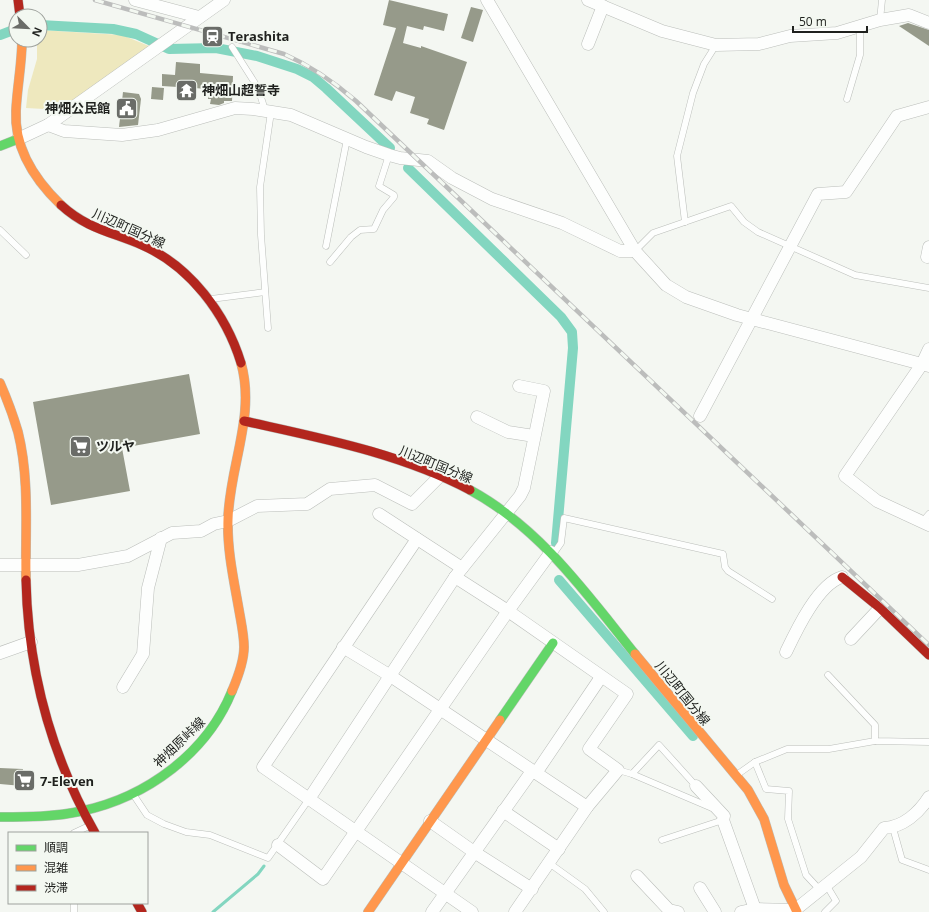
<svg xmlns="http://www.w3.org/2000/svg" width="929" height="912" viewBox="0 0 929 912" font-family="'Open Sans','Noto Sans JP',sans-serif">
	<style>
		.green { fill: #eee8be }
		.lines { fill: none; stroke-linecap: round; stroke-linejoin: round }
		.stream { stroke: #83d6c0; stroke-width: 3 }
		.canal { stroke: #83d6c0; stroke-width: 10 }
		.building { fill: #969a8a }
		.lane-casing { stroke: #bbbeba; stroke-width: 7 }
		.street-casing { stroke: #bbbeba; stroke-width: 13 }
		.fast-casing { stroke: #bbbeba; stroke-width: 10 }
		.slow-casing { stroke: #bbbeba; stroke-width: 10 }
		.jam-casing { stroke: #bbbeba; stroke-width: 10 }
		.lane { stroke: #fdfefd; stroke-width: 6 }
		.street { stroke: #fdfefd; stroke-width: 12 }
		.fast { stroke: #63d668; stroke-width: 9 }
		.slow { stroke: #ff974d; stroke-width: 9 }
		.jam { stroke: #b3261e; stroke-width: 9 }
		.rail-casing { stroke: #bcbdbc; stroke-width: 4.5 }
		.rail { stroke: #f3f8f1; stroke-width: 3; stroke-dasharray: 9; stroke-linecap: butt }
		.labels { text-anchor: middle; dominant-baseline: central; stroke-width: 4; stroke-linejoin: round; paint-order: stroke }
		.poi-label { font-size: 13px; font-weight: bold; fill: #1f211e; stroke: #f3f8f1; text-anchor: start }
		.street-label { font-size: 13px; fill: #1f211e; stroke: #f3f8f1 }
	</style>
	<rect width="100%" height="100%" fill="#f4f7f2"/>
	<polygon class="green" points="40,30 122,35 149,46 62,110 26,108 28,90 37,59 37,40 40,40"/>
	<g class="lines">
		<polyline class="stream" points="213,912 258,874 264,866"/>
		<g class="canal">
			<polyline points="40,25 113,29 136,34 169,49 216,48 257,56 297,69 313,77 326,88 390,148"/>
			<polyline points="0,35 16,29"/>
			<polyline points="408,168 561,317 572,332 573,348 556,543"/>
			<polyline points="559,580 693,736"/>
		</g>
	</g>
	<g class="building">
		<polygon points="389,0 448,14 444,31 424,26 423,30 407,26 403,43 421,48 421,46 467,62 444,130 427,124 429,119 410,113 415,97 396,91 392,101 374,95 396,28 383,25"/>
		<polygon points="471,7 483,10 473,42 461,38"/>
		<polygon points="908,23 929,30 929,46 899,26"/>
		<polygon points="176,62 200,64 200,73 233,76 232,101 224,101 224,103 219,105 210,104 211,99 208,99 209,89 162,86 162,74 175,75"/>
		<polygon points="152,87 164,88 163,100 151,99"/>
		<polygon points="123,92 139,94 141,99 138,125 119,127"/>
		<polygon points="189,374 200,434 122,448 130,491 51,505 33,402"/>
		<polygon points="0,768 23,769 22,786 0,784"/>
	</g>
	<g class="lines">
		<defs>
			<g id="lane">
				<polyline points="880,20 882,0"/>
				<polyline points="232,47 258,88 265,110"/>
				<polyline points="847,99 860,55 860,25"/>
				<polyline points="685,222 677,156 693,93 704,64 716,45"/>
				<polyline points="0,230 26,255"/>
				<polyline points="326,246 347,139"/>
				<polyline points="635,251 653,233 731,206 744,222 758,232 855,275 929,288"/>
				<polyline points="330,262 351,237 360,230 374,229 383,210 394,197 394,195 379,186 389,155"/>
				<polyline points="211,299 265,292"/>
				<polyline points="268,328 261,235 260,187 271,112"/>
				<polyline points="922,522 929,514"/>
				<polyline points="554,553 561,543 564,518 723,554 725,567 728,571 772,599"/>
				<polyline points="828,675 875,725 875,741 929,742"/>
				<polyline points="755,762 766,789 789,791 788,819 806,875 819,889"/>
				<polyline points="618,770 632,774 659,745 696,786"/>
				<polyline points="632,774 712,808"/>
				<polyline points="738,774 755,762 787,749 829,749 875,741"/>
				<polyline points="133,794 147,815 164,824 186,832 210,835 268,858 309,799"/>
				<polyline points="893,828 902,860 929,870"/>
				<polyline points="74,833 89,826"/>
				<polyline points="662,840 723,820"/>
				<polyline points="549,863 585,889 604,912"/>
				<polyline points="74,912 74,903"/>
				<polyline points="825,912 836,901 827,886"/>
			</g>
			<g id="street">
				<polyline points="135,0 199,17"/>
				<polyline points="487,0 635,251 666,285 686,297 737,315 929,366"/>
				<polyline points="588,0 662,31 716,45 759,44 790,36 837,33 880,20 909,15 929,23"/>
				<polyline points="588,44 603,6"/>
				<polyline points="48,125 64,131 122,135 158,130 235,108 253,109 291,115 366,147 389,155 400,158 428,161 452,178 492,199 562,223 620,251 635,251"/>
				<polyline points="18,139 48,125 224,0"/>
				<polyline points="927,257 929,247"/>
				<polyline points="929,349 922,364 845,476 877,501 929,525"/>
				<polyline points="700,416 818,194 846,192 897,116 929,107"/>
				<polyline points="477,417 508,432 534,436"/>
				<polyline points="379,514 462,568"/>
				<polyline points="417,539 263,767 472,912"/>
				<polyline points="0,565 78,565 128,556 172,533 201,531 214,524 228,521 257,506 307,504 330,489 375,485 412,504 439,477"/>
				<polyline points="455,577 508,611 627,694 589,749 618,770 587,807 515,912"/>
				<polyline points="851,639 880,608"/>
				<polyline points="343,647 389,675 587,807"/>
				<path d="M786 652C796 631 818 584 842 577"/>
				<polyline points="0,653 31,642"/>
				<polyline points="123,687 143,654 148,588 161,538"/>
				<polyline points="536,773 601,677"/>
				<polyline points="696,786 724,816 723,820 755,909"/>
				<polyline points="309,799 455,577 520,496 524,488 544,391 519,386"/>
				<polyline points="503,811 559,849"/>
				<polyline points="430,821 474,852 532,889"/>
				<polyline points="278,845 323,879 508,611 551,552"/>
				<polyline points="637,876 669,910 678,912"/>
				<polyline points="700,888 715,912"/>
				<polyline points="432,912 532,771"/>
				<path d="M741 912 755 909 795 910 861 857 884 828C903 827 919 813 929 797"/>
			</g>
			<g id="fast">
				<polyline points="0,146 18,139"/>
				<path d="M470 490C540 528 586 593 635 654"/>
				<polyline points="500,720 553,643"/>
				<path d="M0 817C27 817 55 817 82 811 147 797 207 753 232 691"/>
			</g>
			<g id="slow">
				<path d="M22 40C22 64 17 87 16 111 14 148 35 180 61 205"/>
				<path d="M0 383C7 399 13 415 18 432 30 480 25 531 26 580"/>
				<polyline points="635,654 748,790 764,819 784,885 797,912"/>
				<path d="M232 691C238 677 244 661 244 647 244 635 241 622 239 610 234 581 227 550 228 520 229 467 256 416 241 363"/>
				<polyline points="368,912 500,720"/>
			</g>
			<g id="jam">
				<polyline points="18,0 20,16"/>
				<path d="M61 205C87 229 112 232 142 245 190 266 226 314 241 363"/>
				<path d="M244 421C320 438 400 453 470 490"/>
				<polyline points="842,577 880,608 929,655"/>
				<path d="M26 580C28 670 51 755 95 833"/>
				<polyline points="137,903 142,912"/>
			</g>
		</defs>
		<use href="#lane" class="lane-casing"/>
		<use href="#street" class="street-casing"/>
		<use href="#fast" class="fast-casing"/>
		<use href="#slow" class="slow-casing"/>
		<use href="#jam" class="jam-casing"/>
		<use href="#lane" class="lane"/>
		<use href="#street" class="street"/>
		<use href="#fast" class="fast"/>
		<use href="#slow" class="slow"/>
		<use href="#jam" class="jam"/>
		<defs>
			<path id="rail" d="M95 0 284 54C311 66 334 82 356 101L929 645"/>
		</defs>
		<use href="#rail" class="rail-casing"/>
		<use href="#rail" class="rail"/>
	</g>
	<defs>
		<symbol id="station-square" viewBox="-11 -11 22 22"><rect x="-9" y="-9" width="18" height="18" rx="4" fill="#6a6c68" stroke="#f3f8f1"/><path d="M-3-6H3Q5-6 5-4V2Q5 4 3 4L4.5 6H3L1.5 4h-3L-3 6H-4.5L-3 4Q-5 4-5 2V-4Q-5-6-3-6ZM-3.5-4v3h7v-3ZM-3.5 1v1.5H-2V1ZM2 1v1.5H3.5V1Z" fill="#fff"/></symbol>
		<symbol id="temple-square" viewBox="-11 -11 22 22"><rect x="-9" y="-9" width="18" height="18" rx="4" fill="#6a6c68" stroke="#f3f8f1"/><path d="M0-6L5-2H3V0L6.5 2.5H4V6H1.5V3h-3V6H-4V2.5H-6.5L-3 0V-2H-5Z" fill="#fff"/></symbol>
		<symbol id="civic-square" viewBox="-11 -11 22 22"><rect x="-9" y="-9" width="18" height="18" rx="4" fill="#6a6c68" stroke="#f3f8f1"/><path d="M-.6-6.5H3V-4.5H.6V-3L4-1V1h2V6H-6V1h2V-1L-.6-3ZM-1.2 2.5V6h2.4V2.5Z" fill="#fff"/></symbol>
		<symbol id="supermarket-square" viewBox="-11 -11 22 22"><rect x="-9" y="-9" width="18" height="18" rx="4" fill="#6a6c68" stroke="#f3f8f1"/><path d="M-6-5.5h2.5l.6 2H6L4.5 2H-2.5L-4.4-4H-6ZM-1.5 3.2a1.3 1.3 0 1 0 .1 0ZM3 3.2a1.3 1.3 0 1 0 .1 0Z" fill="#fff"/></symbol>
	</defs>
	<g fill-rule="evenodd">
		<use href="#station-square" x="200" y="24" width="25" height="25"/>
		<use href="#temple-square" x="174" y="78" width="25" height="25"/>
		<use href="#civic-square" x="114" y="96" width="25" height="25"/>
		<use href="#supermarket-square" x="68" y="434" width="25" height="25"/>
		<use href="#supermarket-square" x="12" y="768" width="25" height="25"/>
	</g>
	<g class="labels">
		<g class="poi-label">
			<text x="228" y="36">Terashita</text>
			<text x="202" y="90">神畑山超誓寺</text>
			<text x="110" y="108" text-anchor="end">神畑公民館</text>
			<text x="96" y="446">ツルヤ</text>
			<text x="40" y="781">7-Eleven</text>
		</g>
		<g class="street-label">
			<text transform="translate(129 228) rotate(24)">川辺町国分線</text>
			<text transform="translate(436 464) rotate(22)">川辺町国分線</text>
			<text transform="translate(683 693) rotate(51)">川辺町国分線</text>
			<text transform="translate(179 742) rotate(-44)">神畑原峠線</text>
		</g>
	</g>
	<rect x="8" y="832" width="140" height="72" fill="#f3f8f1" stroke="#9ea29d"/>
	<rect x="16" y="845" width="20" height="6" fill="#63d668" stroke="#9ea29d"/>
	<text x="44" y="852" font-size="12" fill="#1f211e">順調</text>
	<rect x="16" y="865" width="20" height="6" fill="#ff974d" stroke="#9ea29d"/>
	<text x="44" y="872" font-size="12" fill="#1f211e">混雑</text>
	<rect x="16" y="885" width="20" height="6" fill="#b3261e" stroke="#9ea29d"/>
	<text x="44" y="892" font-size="12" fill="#1f211e">渋滞</text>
	<g transform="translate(28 28) rotate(114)"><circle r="19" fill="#f3f8f1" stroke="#9ea29d"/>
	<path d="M0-3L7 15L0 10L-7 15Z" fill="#6a6c68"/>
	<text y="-6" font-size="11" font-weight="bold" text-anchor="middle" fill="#1f211e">N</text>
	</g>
	<path d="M793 26v6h74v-6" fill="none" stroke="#1f211e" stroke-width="2"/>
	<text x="799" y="26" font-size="12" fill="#1f211e" stroke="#f3f8f1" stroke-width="3" paint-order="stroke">50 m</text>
</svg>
